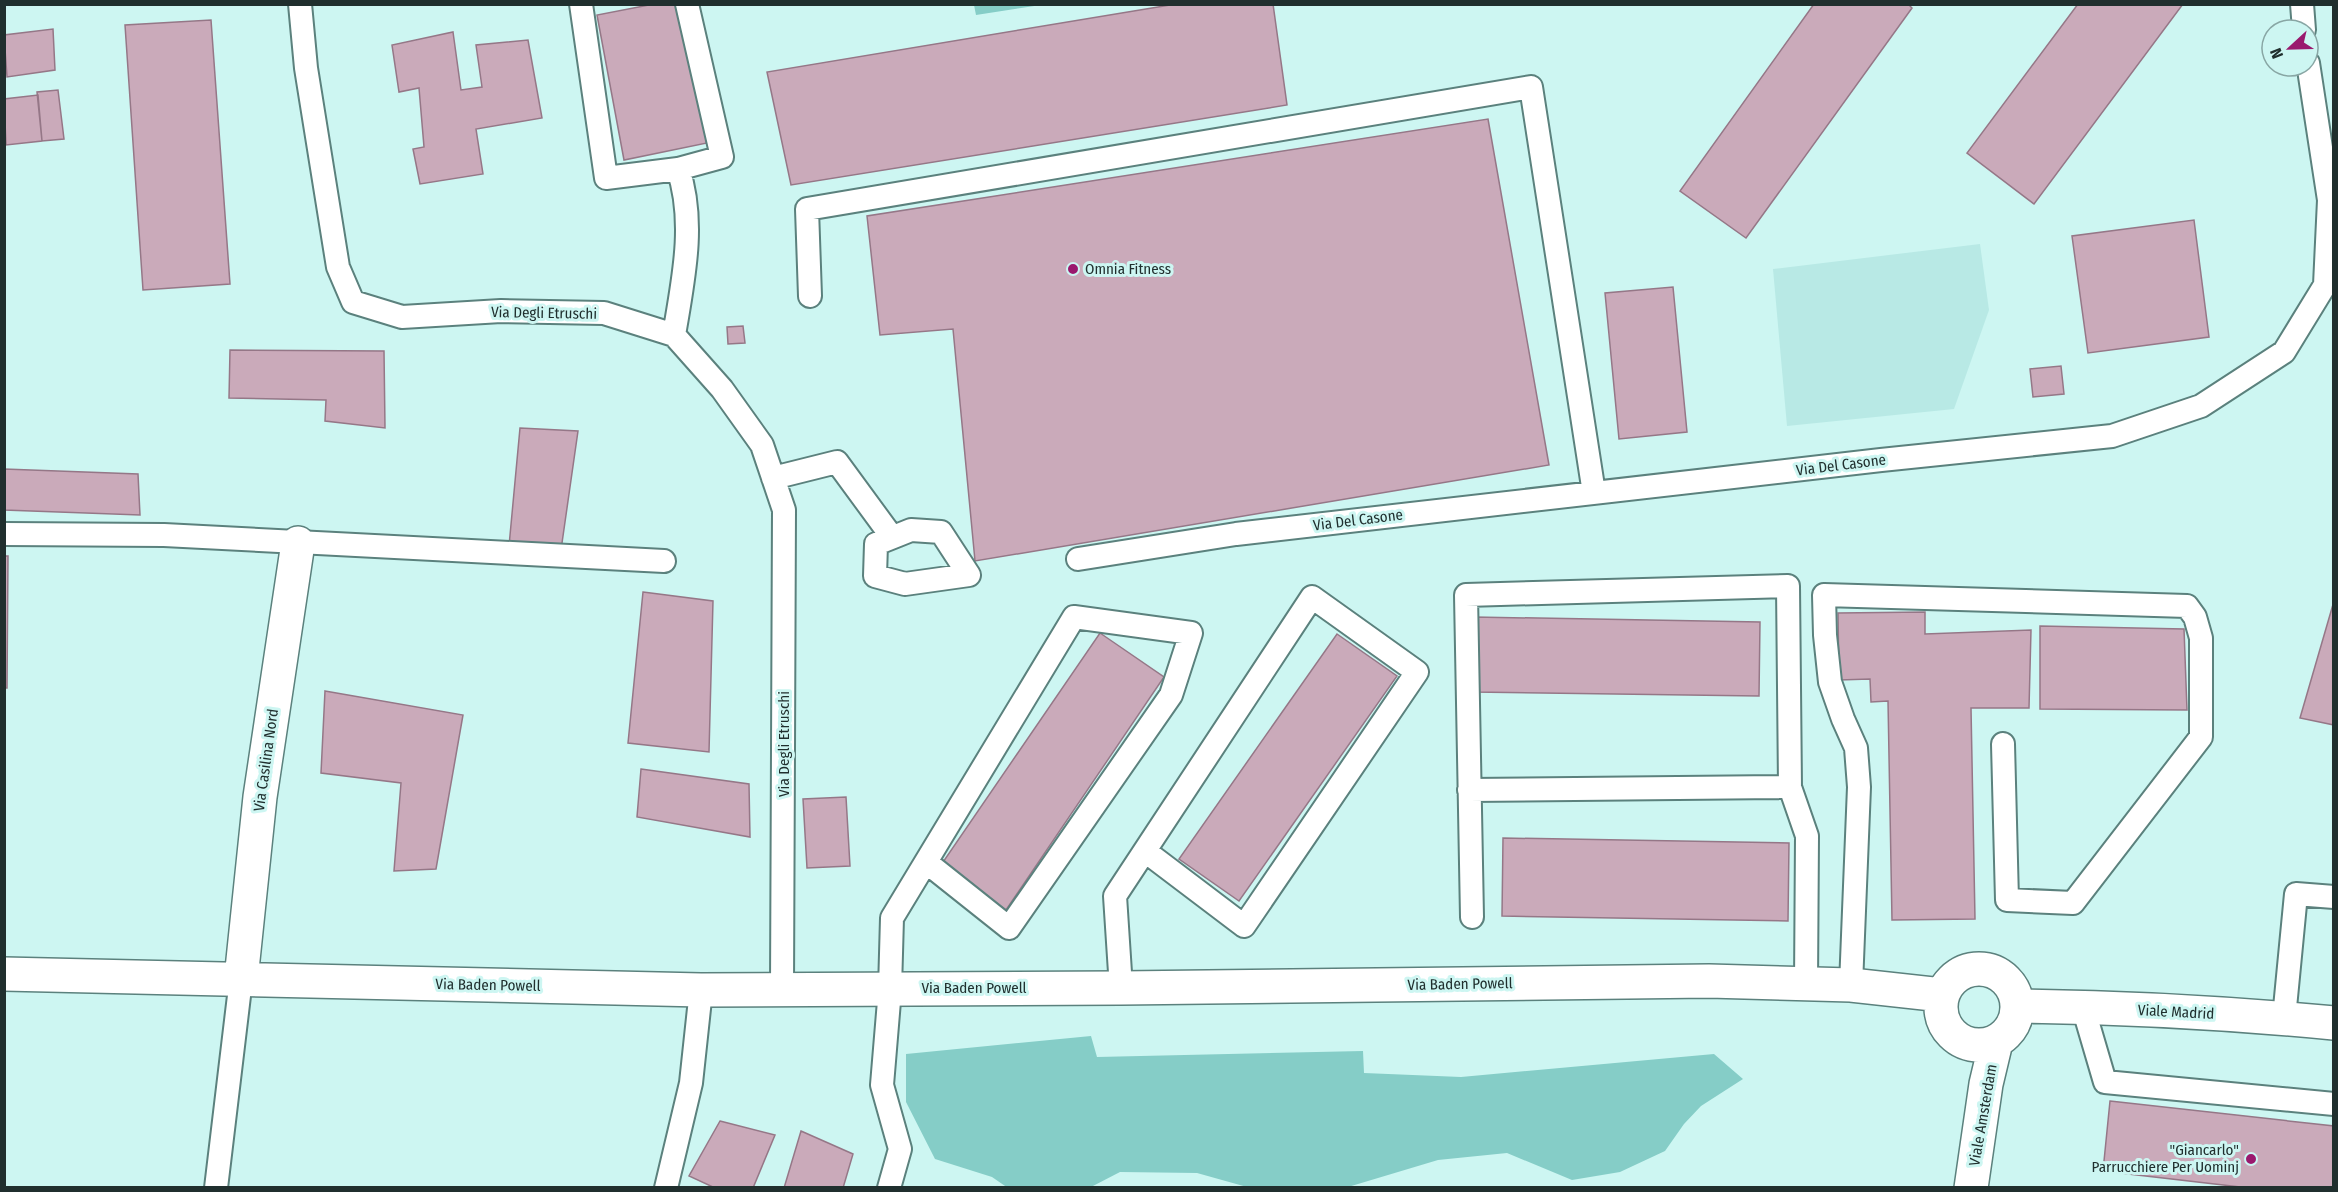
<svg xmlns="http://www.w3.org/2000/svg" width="2338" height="1192" viewBox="0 0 2338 1192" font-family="'Fira Sans Condensed',sans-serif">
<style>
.built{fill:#b8e9e5}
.green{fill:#85cdc7}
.building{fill:#caaaba;stroke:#957787;stroke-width:1.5}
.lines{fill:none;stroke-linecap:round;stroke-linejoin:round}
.service-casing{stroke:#5b817d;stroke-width:26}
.minor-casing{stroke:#5b817d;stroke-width:36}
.service{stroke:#fff;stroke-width:22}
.minor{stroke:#fff;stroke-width:33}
.poi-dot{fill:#9a196e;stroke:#cdf6f2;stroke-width:2}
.labels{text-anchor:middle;stroke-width:6;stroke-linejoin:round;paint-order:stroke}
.poi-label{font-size:15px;fill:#202f2e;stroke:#cdf6f2;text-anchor:start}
.street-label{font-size:15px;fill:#202f2e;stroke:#cdf6f2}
</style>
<rect width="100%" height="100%" fill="#cdf6f2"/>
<!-- built -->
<path class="built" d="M1980,244L1989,310L1954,409L1787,426L1773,269Z"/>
<!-- green -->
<path class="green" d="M974,5V4L1041,5L976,15Z
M1091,1036L1097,1057L1363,1051L1364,1073L1461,1077L1714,1054L1743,1079L1701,1106L1684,1124L1665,1151L1620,1172L1572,1180L1507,1153L1438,1160L1348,1187H1247L1197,1173L1120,1172L1091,1187L1008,1188L992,1177L935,1159L906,1102V1054Z"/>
<!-- building -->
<path class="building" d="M654,4H681L707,143L624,160L597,15Z
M1176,4H1273L1287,105L791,185L767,72Z
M1814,4H1908L1912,8L1746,238L1680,191Z
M2078,4H2183L2034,204L1967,153Z
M211,20L230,284L143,290L125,25Z
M53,29L55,70L7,77L4,35Z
M453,32L461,90L482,87L476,45L528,40L542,118L476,129L483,174L420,184L413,149L424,147L419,88L399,92L392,45Z
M58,90L64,139L42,141L37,92Z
M38,95L42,141L6,145L4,99Z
M1488,119L1549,465L975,561L953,329L880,335L867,216Z
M2194,220L2209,337L2088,353L2072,236Z
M1673,287L1687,432L1619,439L1605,293Z
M743,326L745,343L728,344L727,327Z
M230,350L384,351L385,428L325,421L326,400L229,398Z
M2061,366L2064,394L2033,397L2030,369Z
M520,428L578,431L561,550L509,546Z
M4,469L138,474L140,515L4,510Z
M4,556H8L7,688H4Z
M643,592L713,601L709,752L628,743Z
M2334,601V725L2300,718Z
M1925,612V634L2031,630L2029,708H1971L1975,919L1892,920L1888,701L1871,702L1870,679L1839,680L1838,613Z
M1474,617L1760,622L1759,696L1473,692Z
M2040,626L2184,629L2187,710L2040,709Z
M1100,633L1164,677L1006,910L941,865Z
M1337,634L1397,676L1239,901L1179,859Z
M325,691L463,715L436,869L394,871L401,783L321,773Z
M641,769L749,784L750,837L637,817Z
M846,797L850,866L807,868L803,799Z
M1503,838L1789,843L1788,921L1502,916Z
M2110,1101L2334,1126V1188H2249L2103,1171Z
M720,1121L775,1135L753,1188H715L689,1176Z
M801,1131L853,1154L843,1188H784Z"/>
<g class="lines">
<!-- service casing -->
<g class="service-casing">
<path id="service" d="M300,4L306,68L338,267L353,302L402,317L501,311L604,313L674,335L722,389L762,445L784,510L782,989
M581,4L606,178L678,169L722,157L687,4
M2302,4L2304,30
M810,296L807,209L1531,87L1594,493
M674,335C683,281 696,222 678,169
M773,478L837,462L892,537
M911,530L941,532L969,575L905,584L875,576L876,544Z
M4,534L164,535L664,561
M1078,559L1236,534L1881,460L2112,436L2201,406L2284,352L2325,285L2329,200L2308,63
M1469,790L1790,787
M1472,917L1466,595L1788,586L1790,787L1807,836L1806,984
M1851,985L1859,787L1856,748L1843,719L1830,682L1825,635L1824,595L2187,606L2195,617L2201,638V737L2073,903L2007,900L2003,744
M1121,988L1115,896L1312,597L1417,672L1244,926L1145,851
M2083,1007L2105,1082L2334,1104
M2284,1018L2296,894L2334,897
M216,1188L241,979
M666,1188L691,1083L701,990
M889,1188L900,1149L882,1085L890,989L892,918L1074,617L1191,633L1171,695L1009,928L926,862"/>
</g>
<!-- minor casing -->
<g class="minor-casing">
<path id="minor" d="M1941 1007a38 38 0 1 1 76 0a38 38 0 1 1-76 0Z
M4,974L701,990L1121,988L1709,981L1851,985L1942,995
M241,979L260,797L298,543
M2018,1006C2123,1007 2229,1013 2334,1023
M1971,1188L1986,1084L1996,1042"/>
</g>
<!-- service -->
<use href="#service" class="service"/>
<!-- minor -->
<use href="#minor" class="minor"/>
</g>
<!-- markers -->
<g class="poi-dot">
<circle cx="1073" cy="269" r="6"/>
<circle cx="2251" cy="1159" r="6"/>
</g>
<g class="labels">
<!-- poi labels -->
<g class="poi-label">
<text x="1085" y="274">Omnia Fitness</text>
<text x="2239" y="1155" text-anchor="end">"Giancarlo"<tspan x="2239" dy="17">Parrucchiere Per Uominj</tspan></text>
</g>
<!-- street labels -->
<g class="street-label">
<text transform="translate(544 313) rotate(1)" y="5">Via Degli Etruschi</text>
<text transform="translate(1841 465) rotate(-7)" y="5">Via Del Casone</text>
<text transform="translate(1358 520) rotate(-7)" y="5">Via Del Casone</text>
<text transform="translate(784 744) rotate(-90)" y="5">Via Degli Etruschi</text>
<text transform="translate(266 760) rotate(-82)" y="5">Via Casilina Nord</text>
<text transform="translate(1460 984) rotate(-1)" y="5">Via Baden Powell</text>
<text transform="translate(488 985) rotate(1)" y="5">Via Baden Powell</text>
<text x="974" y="993">Via Baden Powell</text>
<text transform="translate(2176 1012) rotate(3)" y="5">Viale Madrid</text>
<text transform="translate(1983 1115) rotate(-80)" y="5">Viale Amsterdam</text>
</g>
</g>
<!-- border -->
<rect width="2338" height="1192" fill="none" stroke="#202f2e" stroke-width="12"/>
<!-- north arrow -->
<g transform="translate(2290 48) rotate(248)"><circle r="28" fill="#cdf6f2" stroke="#88a6a4" stroke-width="1.5"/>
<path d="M0-4.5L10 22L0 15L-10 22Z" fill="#9a196e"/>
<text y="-9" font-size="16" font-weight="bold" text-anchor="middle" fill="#202f2e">N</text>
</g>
</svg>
